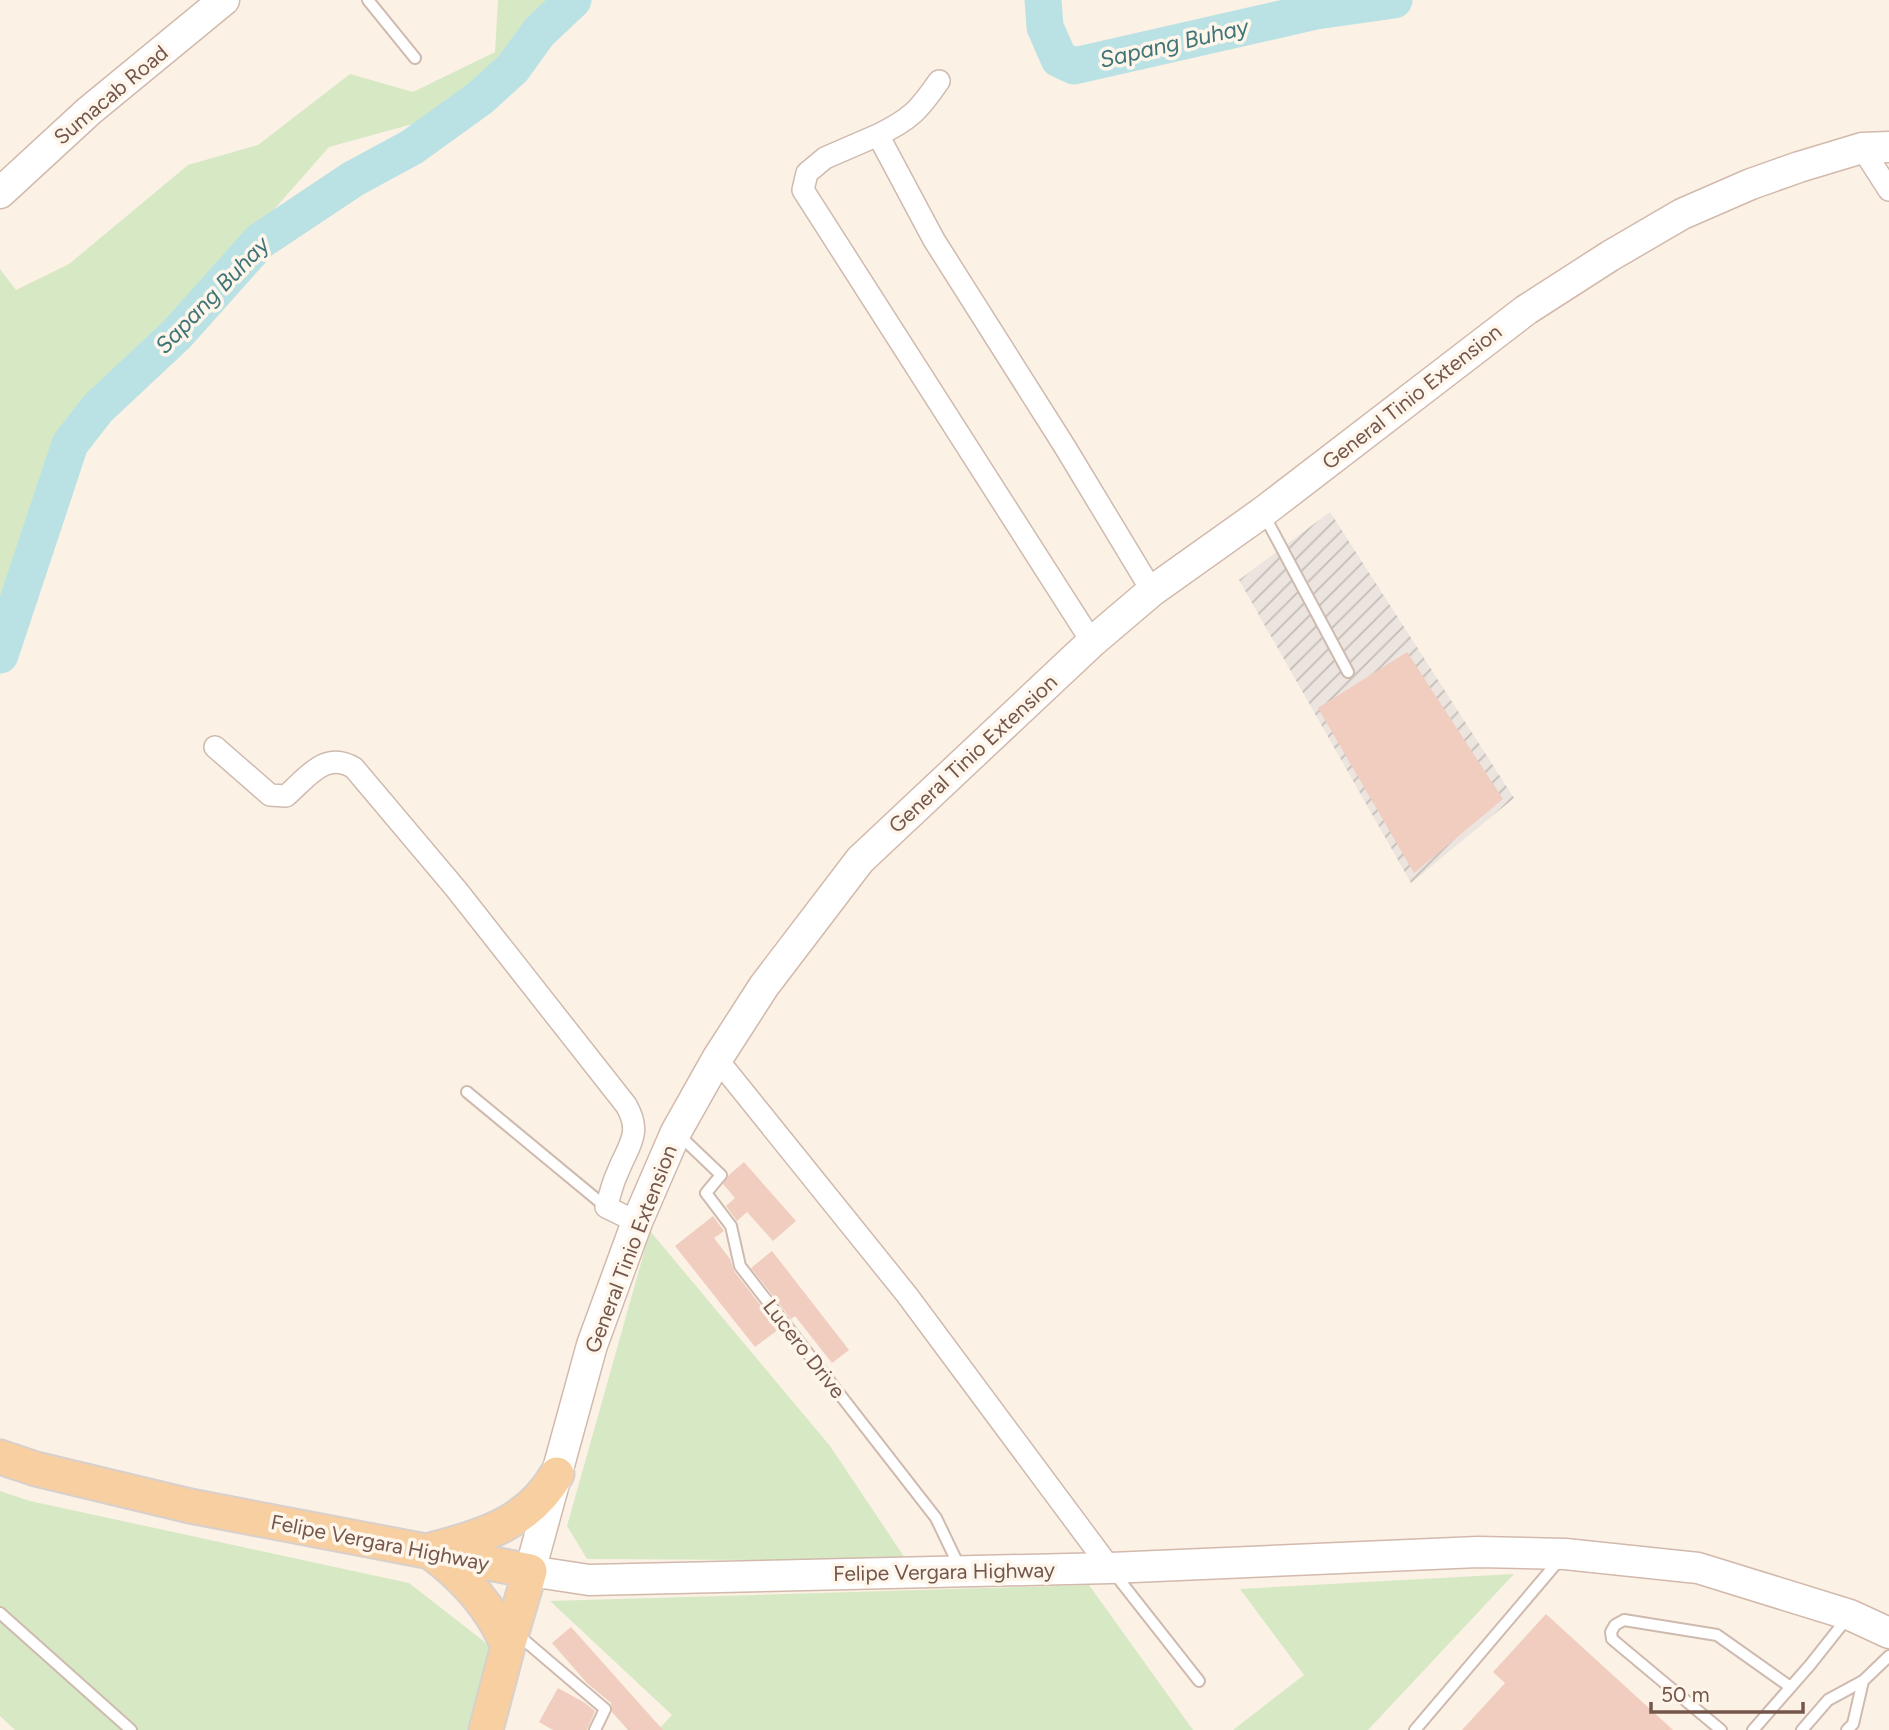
<svg xmlns="http://www.w3.org/2000/svg" width="1889" height="1730" viewBox="0 0 1889 1730" font-family="Figtree,sans-serif">
<style>
.industrial{fill:url(#industrial-furrows)}
.green{fill:#d6e9c4}
.lines{fill:none;stroke-linecap:round;stroke-linejoin:round}
.river{stroke:#bae2e5;stroke-width:37}
.building{fill:#f0cdbe}
.lane-casing{stroke:#cfbaaf;stroke-width:14}
.street-casing{stroke:#cfbaaf;stroke-width:24}
.secondary-casing{stroke:#d2b9ac;stroke-width:33}
.primary-casing{stroke:#d8d0cd;stroke-width:37}
.lane{stroke:#fff;stroke-width:10}
.street{stroke:#fff;stroke-width:21}
.secondary{stroke:#fff;stroke-width:30}
.primary{stroke:#f8cfa0;stroke-width:33}
.labels{text-anchor:middle;stroke-width:7;stroke-linejoin:round;paint-order:stroke}
.street-label{font-size:21px;fill:#74564b;stroke:#fef5eb}
.water-label{font-size:23px;font-style:italic;fill:#407578;stroke:#fef5eb}
</style>
<defs>
<pattern id="industrial-furrows" width="10" height="10" patternUnits="userSpaceOnUse" patternTransform="scale(1.75)"><rect width="10" height="10" fill="#ece4df"/><path d="M-1 1l2-2M0 10L10 0M9 11l2-2" fill="none" stroke="#c4bcb7"/></pattern>
</defs>
<rect width="100%" height="100%" fill="#fcf1e5"/>
<!-- industrial -->
<path class="industrial" d="M1330,512L1514,798L1411,883L1239,580Z"/>
<!-- green -->
<path class="green" d="M498,0H563L514,52L449,114L329,147L249,238L137,349L54,446L0,603V269L16,290L69,264L188,165L258,145L350,74L413,92L495,52Z
M650,1231L830,1446L907,1561L587,1559L567,1526Z
M0,1491L30,1501L409,1583L490,1646L469,1730H15L0,1716Z
M1514,1574L1368,1730H1233L1304,1675L1240,1589Z
M1089,1585L1193,1730H658L672,1715L550,1601Z"/>
<g class="lines">
<!-- river -->
<path class="river" d="M1043,0L1045,27L1059,59L1074,66L1316,11L1394,0
M0,655L70,444L98,408L177,334L260,241L353,179L412,147L480,98L513,68L539,32L573,0"/>
</g>
<!-- building -->
<path class="building" d="M1407,652L1503,799L1414,873L1318,708Z
M744,1162L796,1221L773,1241L747,1212L737,1221L726,1206L735,1198L723,1184L729,1175Z
M713,1216L724,1231L714,1238L730,1259L734,1271L779,1329L755,1347L675,1246Z
M772,1251L849,1350L832,1363L795,1316L791,1319L751,1268Z
M1546,1614L1673,1730H1462L1505,1683L1493,1672Z
M571,1627L663,1730H628L612,1712L611,1703L587,1683L552,1643Z
M558,1688L585,1703L595,1711L587,1730H553L539,1722Z"/>
<g class="lines">
<!-- lane casing -->
<g class="lane-casing">
<path id="lane" d="M368,0L415,58
M1264,515L1348,672
M467,1092L606,1207
M678,1134L721,1175L706,1193L731,1226L740,1266L936,1518L960,1568
M1114,1573L1199,1681
M0,1613L131,1730
M517,1634L605,1709L595,1730
M1415,1730L1561,1558
M1721,1730L1612,1639L1611,1632L1615,1625L1624,1620L1717,1635L1789,1686
M1753,1730L1810,1665L1848,1617
M1802,1730L1828,1700L1863,1681L1889,1656
M1847,1730L1853,1724L1863,1681"/>
</g>
<!-- street casing -->
<g class="street-casing">
<path id="street" d="M939,81C919,110 911,119 878,135L934,240L1065,447L1152,591
M878,135L825,158L807,173L803,190L1092,642
M1862,148L1889,190
M215,747L270,795L286,796C307,778 325,750 354,768L456,889L626,1105C643,1134 628,1145 617,1174C612,1184 610,1196 606,1207L637,1222
M717,1059L907,1295L1110,1568"/>
</g>
<!-- secondary casing -->
<g class="secondary-casing">
<path id="secondary" d="M1889,147L1862,148L1799,167L1751,184L1682,214L1610,256L1526,310L1263,512L1152,591L1092,642L860,860L764,986L717,1059L676,1132L637,1222L592,1345L530,1571L589,1580L1110,1568L1478,1552L1565,1554L1698,1568L1850,1615L1889,1633
M0,193L89,111L224,0"/>
</g>
<!-- primary casing -->
<g class="primary-casing">
<path id="primary" d="M0,1457L36,1469L190,1506L530,1571L508,1646L486,1730
M434,1549C485,1536 529,1522 557,1474
M433,1554C466,1579 491,1607 508,1646"/>
</g>
<!-- lane -->
<use href="#lane" class="lane"/>
<!-- street -->
<use href="#street" class="street"/>
<!-- secondary -->
<use href="#secondary" class="secondary"/>
<!-- primary -->
<use href="#primary" class="primary"/>
</g>
<g class="labels">
<!-- street labels -->
<g class="street-label">
<text transform="translate(111 95) rotate(-40)" y="7">Sumacab Road</text>
<text transform="translate(1412 397) rotate(-38)" y="7">General Tinio Extension</text>
<text transform="translate(973 754) rotate(-43)" y="7">General Tinio Extension</text>
<text transform="translate(631 1249) rotate(-69)" y="7">General Tinio Extension</text>
<text transform="translate(804 1349) rotate(52)" y="7">Lucero Drive</text>
<text transform="translate(380 1543) rotate(11)" y="7">Felipe Vergara Highway</text>
<text transform="translate(944 1572) rotate(-1)" y="7">Felipe Vergara Highway</text>
</g>
<!-- water labels -->
<g class="water-label">
<text transform="translate(1174 43) rotate(-13)" y="8">Sapang Buhay</text>
<text transform="translate(212 295) rotate(-46)" y="8">Sapang Buhay</text>
</g>
</g>
<!-- scale -->
<path d="M1651 1702v10h152v-10" fill="none" stroke="#74564b" stroke-width="3.5"/>
<text x="1661" y="1702" font-size="21" fill="#74564b" stroke="#fef5eb" stroke-width="5" paint-order="stroke">50 m</text>
</svg>
